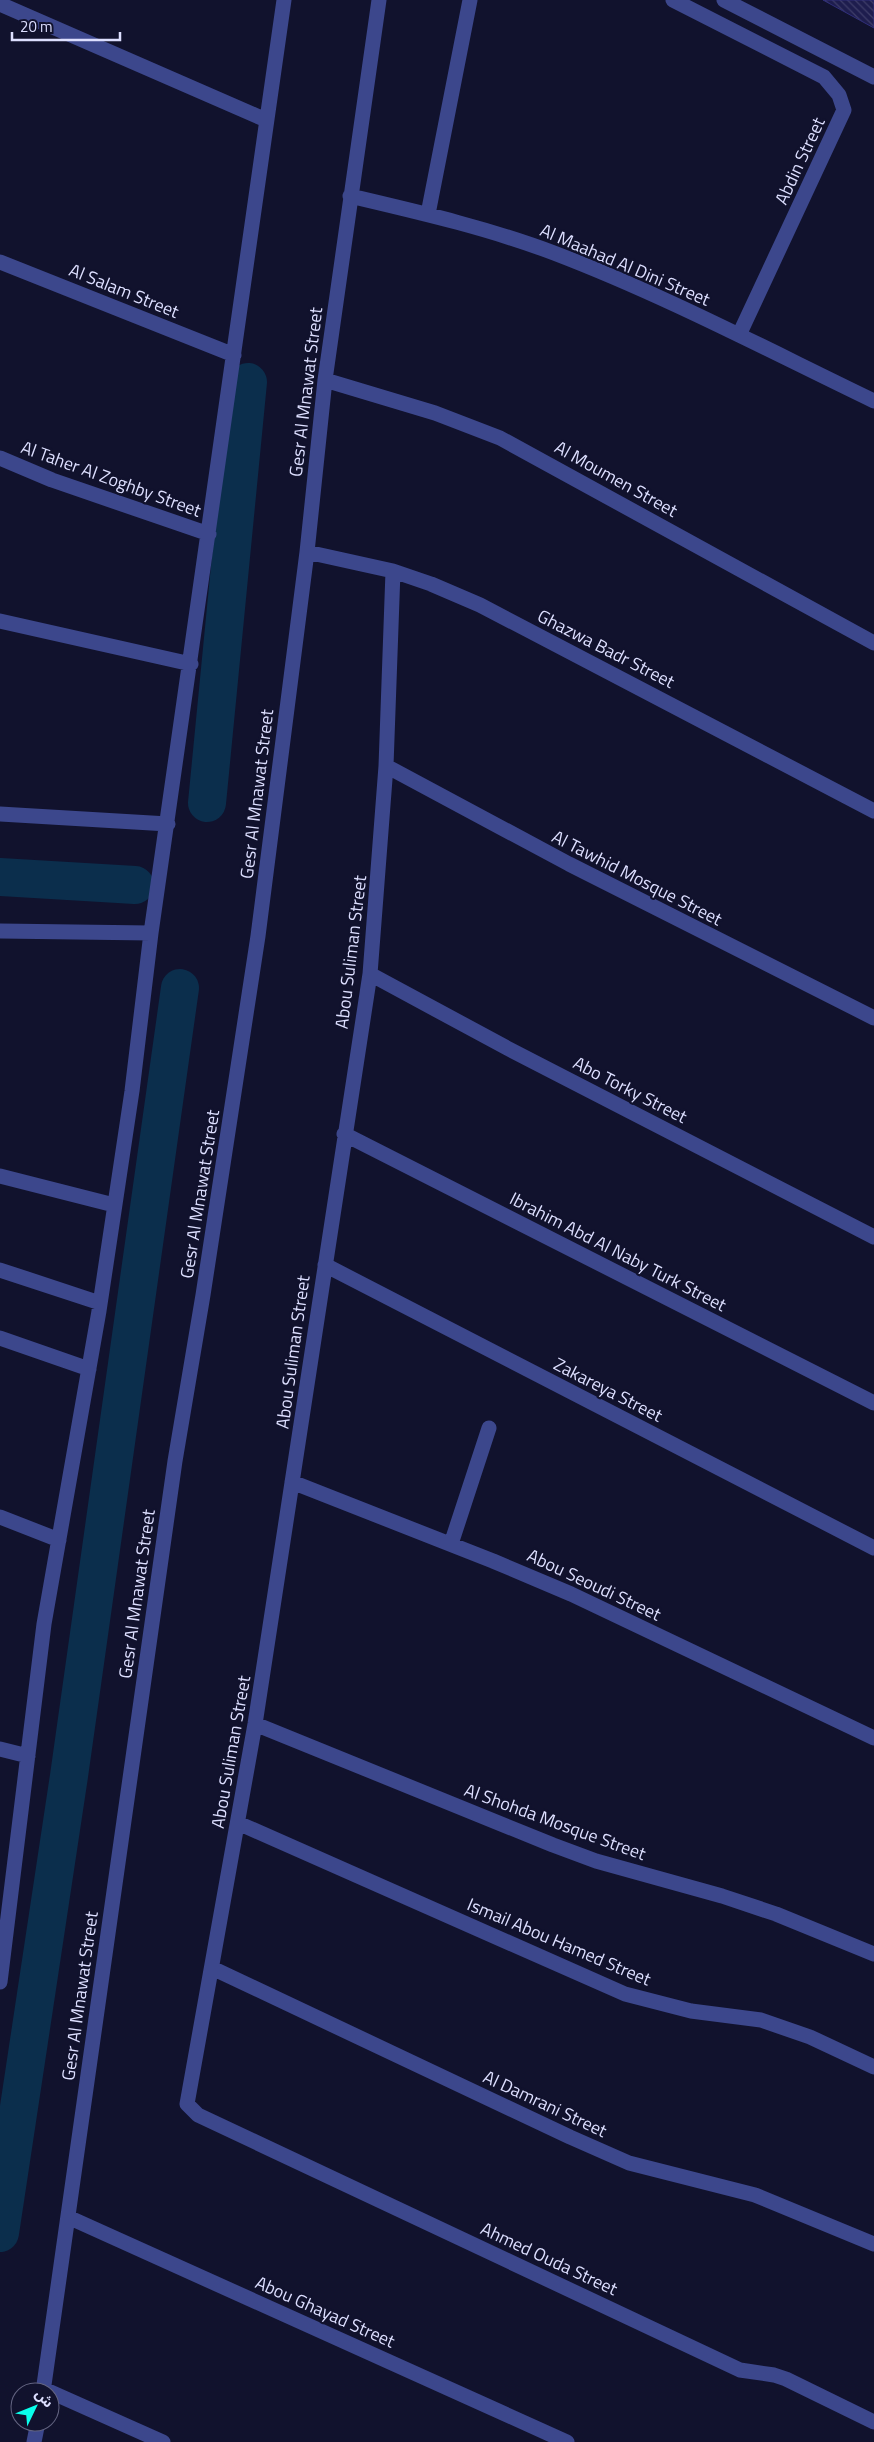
<svg xmlns="http://www.w3.org/2000/svg" width="874" height="2442" viewBox="0 0 874 2442" font-family="'Titillium Web','Noto Sans Arabic',sans-serif">
<style>
.lines{fill:none;stroke-linecap:round;stroke-linejoin:round}
.canal{stroke:#0b2e4c;stroke-width:38}
.building{fill:url(#building-back-hatch);stroke:#302f7a}
.minor{stroke:#3c478c;stroke-width:15}
.labels{text-anchor:middle;stroke-width:4.5;stroke-linejoin:round;paint-order:stroke}
.street-label{font-size:18px;fill:#dddfff;stroke:#11122d}
</style>
<defs>
<pattern id="building-back-hatch" width="6" height="6" patternUnits="userSpaceOnUse" patternTransform="scale(1.25)"><rect width="6" height="6" fill="#1e1d4e"/><path d="M-1 5l2 2M0 0l6 6M5-1l2 2" fill="none" stroke="#3e3d69"/></pattern>
</defs>
<rect width="100%" height="100%" fill="#11122d"/>
<g class="lines">
<!-- canal -->
<path class="canal" d="M207,803L248,382
M0,877L135,885
M0,2233L69,1776L180,988"/>
</g>
<!-- building -->
<path class="building" d="M823,0H874V28Z"/>
<g class="lines">
<!-- minor -->
<path class="minor" d="M673,0L824,77L839,95L844,110L739,335
M724,0L874,77
M0,4L266,120
M350,196C418,212 488,228 554,253C664,295 768,350 874,401
M428,214L470,0
M0,262L234,355
M325,380L435,413L500,438L874,643
M0,458L52,480L209,534
M307,552L393,571L431,584L480,605L874,811
M393,571L386,766L370,974L255,1724L187,2104L198,2115L740,2370L774,2375L786,2379L874,2422
M0,621L191,664
M386,766L569,864L874,1018
M0,814L168,824
M0,931L151,933
M370,974L507,1048L874,1237
M344,1134L874,1403
M0,1176L114,1205
M325,1265L874,1548
M0,1270L100,1303
M0,1338L89,1369
M292,1482L493,1561L571,1594L874,1738
M0,1517L59,1540
M451,1544L489,1428
M255,1724L553,1845L596,1861L722,1896L776,1914L874,1954
M0,1749L28,1756
M238,1823L625,1994L691,2011L761,2020L810,2037L874,2067
M212,1968L570,2137L629,2163L755,2195L874,2244
M0,1982L44,1624L99,1311L132,1091L151,933L284,0
M68,2217L567,2442
M44,2389L163,2442
M43,2392L175,1461L203,1295L258,936L307,552L325,380L379,0
M34,2442L38,2422"/>
</g>
<g class="labels">
<!-- street labels -->
<g class="street-label">
<text transform="translate(800 161) rotate(-65)" y="6">Abdin Street</text>
<text transform="translate(625 265) rotate(23)" y="6">Al Maahad Al Dini Street</text>
<text transform="translate(124 291) rotate(22)" y="6">Al Salam Street</text>
<text transform="translate(306 392) rotate(-83)" y="6">Gesr Al Mnawat Street</text>
<text transform="translate(111 479) rotate(20)" y="6">Al Taher Al Zoghby Street</text>
<text transform="translate(616 479) rotate(29)" y="6">Al Moumen Street</text>
<text transform="translate(606 649) rotate(27)" y="6">Ghazwa Badr Street</text>
<text transform="translate(257 794) rotate(-83)" y="6">Gesr Al Mnawat Street</text>
<text transform="translate(637 878) rotate(27)" y="6">Al Tawhid Mosque Street</text>
<text transform="translate(351 952) rotate(-83)" y="6">Abou Suliman Street</text>
<text transform="translate(630 1090) rotate(27)" y="6">Abo Torky Street</text>
<text transform="translate(200 1194) rotate(-81)" y="6">Gesr Al Mnawat Street</text>
<text transform="translate(618 1252) rotate(27)" y="6">Ibrahim Abd Al Naby Turk Street</text>
<text transform="translate(293 1352) rotate(-82)" y="6">Abou Suliman Street</text>
<text transform="translate(608 1390) rotate(27)" y="6">Zakareya Street</text>
<text transform="translate(594 1585) rotate(25)" y="6">Abou Seoudi Street</text>
<text transform="translate(137 1594) rotate(-82)" y="6">Gesr Al Mnawat Street</text>
<text transform="translate(231 1752) rotate(-80)" y="6">Abou Suliman Street</text>
<text transform="translate(555 1822) rotate(20)" y="6">Al Shohda Mosque Street</text>
<text transform="translate(559 1942) rotate(23)" y="6">Ismail Abou Hamed Street</text>
<text transform="translate(80 1996) rotate(-82)" y="6">Gesr Al Mnawat Street</text>
<text transform="translate(545 2104) rotate(25)" y="6">Al Damrani Street</text>
<text transform="translate(549 2259) rotate(25)" y="6">Ahmed Ouda Street</text>
<text transform="translate(325 2312) rotate(24)" y="6">Abou Ghayad Street</text>
</g>
</g>
<!-- north arrow -->
<g transform="translate(35 2407) rotate(47)"><circle r="24" fill="#11122d" stroke="#636481"/>
<path d="M0-4L9 19L0 12L-9 19Z" fill="#09ffeb"/>
<text y="-8" font-size="14" font-weight="bold" text-anchor="middle" fill="#dddfff">ش</text>
</g>
<!-- scale -->
<path d="M12 32v8h108v-8" fill="none" stroke="#dddfff" stroke-width="2.5"/>
<text x="20" y="32" font-size="15" fill="#dddfff" stroke="#11122d" stroke-width="4" paint-order="stroke">20 m</text>
</svg>
